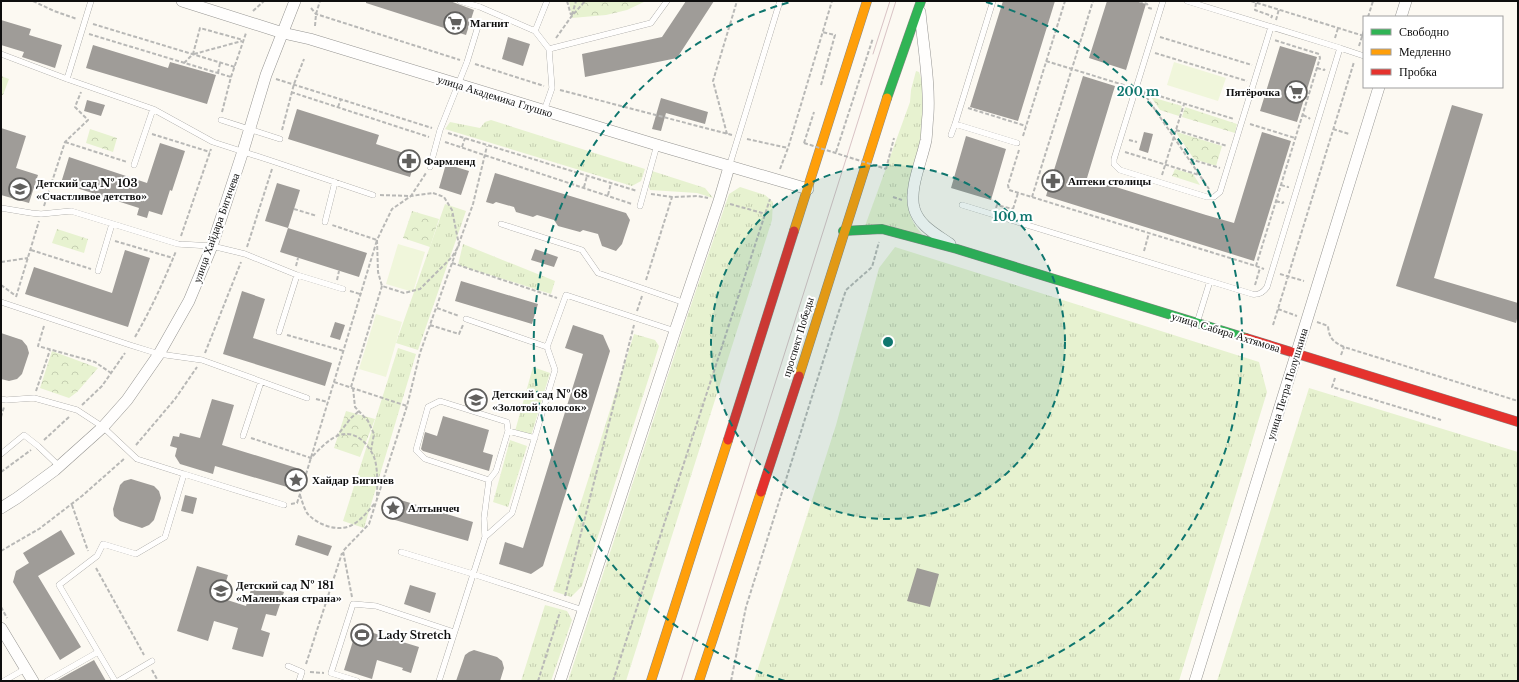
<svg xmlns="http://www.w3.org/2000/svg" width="1519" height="682" viewBox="0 0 1519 682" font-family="'Libre Baskerville',serif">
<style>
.grass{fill:url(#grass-tufts)}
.park{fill:url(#park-crowns)}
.pitch{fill:#f0f6db}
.building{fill:#9f9c98}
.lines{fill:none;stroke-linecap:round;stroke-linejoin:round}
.lane-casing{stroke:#959491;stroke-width:6}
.street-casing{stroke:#959491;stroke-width:12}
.fast-casing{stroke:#8c8a87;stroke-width:10}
.slow-casing{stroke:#8c8a87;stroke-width:10}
.jam-casing{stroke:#8c8a87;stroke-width:10}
.path{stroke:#b8b8b6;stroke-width:2;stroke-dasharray:4 2;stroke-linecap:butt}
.lane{stroke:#fffefd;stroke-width:5.5}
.street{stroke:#fffefd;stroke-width:11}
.fast{stroke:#30b455;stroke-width:9}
.slow{stroke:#ff9f0a;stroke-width:9}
.jam{stroke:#e5322d;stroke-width:9}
.tram{stroke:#d9c3c5;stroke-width:1}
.path-bridge{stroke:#b8b8b6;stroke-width:2;stroke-dasharray:4 2;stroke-linecap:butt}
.ring{fill:none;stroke:#0f766e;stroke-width:2;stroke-dasharray:7 5}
.labels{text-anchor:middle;stroke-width:4;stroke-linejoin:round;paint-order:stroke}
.poi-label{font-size:11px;font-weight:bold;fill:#0e0e0e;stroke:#fff;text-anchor:start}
.street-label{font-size:11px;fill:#0e0e0e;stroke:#fff}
.centre{fill:#0f766e;stroke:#fff;stroke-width:2}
.ring-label{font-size:12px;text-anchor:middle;font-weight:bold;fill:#0f766e;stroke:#fff;stroke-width:4;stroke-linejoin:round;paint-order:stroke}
</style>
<defs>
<pattern id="grass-tufts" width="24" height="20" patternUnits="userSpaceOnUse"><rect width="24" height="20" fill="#e7f2d0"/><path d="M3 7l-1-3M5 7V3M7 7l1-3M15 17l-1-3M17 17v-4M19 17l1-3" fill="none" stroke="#c5ceb1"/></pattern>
<pattern id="park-crowns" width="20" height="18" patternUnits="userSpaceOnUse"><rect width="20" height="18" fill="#e7f2d0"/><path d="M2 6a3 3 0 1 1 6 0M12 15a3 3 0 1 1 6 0" fill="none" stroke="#c5ceb1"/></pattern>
</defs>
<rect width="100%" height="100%" fill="#fcf9f2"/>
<!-- grass -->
<path class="grass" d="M916,71L919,72C925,87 927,119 923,136C914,171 893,202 922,234L865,226L910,102L911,90Z
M491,120L645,169L641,181L632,186L445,129L450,122L480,128L485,122Z
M652,171L705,188L713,198L697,193L650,190L648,185Z
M740,187L765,195L773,202L772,220L626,681H568L689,311L729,194Z
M445,204L466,211L418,350L396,343Z
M463,244L555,281L551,294L458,265Z
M895,247L1259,362L1267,392L1179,681H754L836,425L879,268Z
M634,334L655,340L659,346L582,586L571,597L553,591Z
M398,348L416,354L364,528L343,521Z
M533,367L550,373L531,436L515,431Z
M1309,388L1518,452V681H1217Z
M510,440L527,446L508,507L493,502Z
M545,605L567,611L572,620L551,681H521Z"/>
<!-- park -->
<path class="park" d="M569,1H646L627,10L606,15L572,18Z
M1,76L9,79L3,95H1Z
M1151,97L1182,106L1179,116L1160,110Z
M1185,107L1237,124L1235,133L1182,117Z
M90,129L117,138L113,152L86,143Z
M1177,132L1222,146L1216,166L1194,159L1177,134Z
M1175,169L1193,174L1200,185L1172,176Z
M412,211L439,219L430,247L403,238Z
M57,229L88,239L84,253L52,243Z
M52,351L98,368L77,392L69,398L40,388Z
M346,411L375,419L360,457L334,448Z"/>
<!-- pitch -->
<path class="pitch" d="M1174,62L1226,78L1218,101L1167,85Z
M398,244L425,252L413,292L386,284Z
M376,314L402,322L386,377L359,369Z"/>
<!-- building -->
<path class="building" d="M366,1H450L474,10L466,35L366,3Z
M686,1H714L677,58L585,77L582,54L662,37Z
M1003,1H1055L1018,121L970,107Z
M1107,1H1135L1146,4L1126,70L1089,58Z
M1,20L31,29L29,35L62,45L55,68L22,57L24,52L1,45Z
M508,37L530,44L523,66L502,59Z
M93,45L168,68L170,62L216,75L207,104L86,68Z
M1280,46L1317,57L1297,122L1260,111Z
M1083,76L1115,86L1087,178L1206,215L1234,223L1262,132L1291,141L1254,261L1046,196Z
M661,98L708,112L705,124L666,113L661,131L652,129Z
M87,100L105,105L101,116L84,111Z
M1452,105L1483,114L1434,278L1518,303V315L1516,323L1396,286Z
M297,109L379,135L376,144L416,157L410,177L288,139Z
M1,128L26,136L16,168L38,175L29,203L1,195Z
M1144,132L1153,134L1148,153L1139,150Z
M966,136L1006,149L991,200L951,188Z
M160,143L185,151L172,191L170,190L162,215L149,211L147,218L137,215L139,208L61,183L69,157L147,183Z
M446,164L469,171L461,195L439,188Z
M495,173L626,213L630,220L622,244L616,251L602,246L598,234L583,230L580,232L558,226L554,220L537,215L533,217L516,212L514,207L496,202L493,204L486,202Z
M277,183L300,190L288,228L265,221Z
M288,228L367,253L359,277L280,252Z
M535,249L558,257L554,267L531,260Z
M125,250L150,258L128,327L25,294L34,267L112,293Z
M461,281L538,304L532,324L455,301Z
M242,291L265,299L253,338L332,363L325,386L223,354Z
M335,322L345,325L340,340L330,337Z
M573,325L603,335L610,351L543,566L531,574L499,564L505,542L523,548L583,354L565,348Z
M1,333L22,340L27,346L29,353L22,374L17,379L9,381L1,379Z
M212,399L234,405L222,445L300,469L294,489L215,466L213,474L180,464L175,456L177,448L170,446L173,436L179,437L180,433L200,438Z
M443,416L489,430L483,452L493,455L489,471L423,451L421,449L425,432L437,436Z
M131,479L154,486L159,491L161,498L154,520L149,525L142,528L120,521L114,516L113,509L120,485L124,481Z
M185,495L197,498L193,514L181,511Z
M394,498L473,522L468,541L388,518Z
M61,530L75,554L38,576L81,647L60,660L13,582L16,571L29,563L23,553Z
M298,535L332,546L328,556L295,545Z
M197,566L228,575L221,598L246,606L253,583L284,592L276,616L266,614L261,630L270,633L263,657L232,649L238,628L214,621L208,641L177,631Z
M917,568L939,574L930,607L907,601Z
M410,585L436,593L430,613L404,604Z
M357,628L419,647L411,673L402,670L403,668L377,660L372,679L344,670Z
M474,650L497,657L502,661L504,668L500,681H456L465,655L469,652Z
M94,660L106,681H56L72,672Z"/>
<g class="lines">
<!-- lane casing -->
<g class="lane-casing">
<path id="lane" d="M460,1L480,7L535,31L549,49L552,88L544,111
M993,1L955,124L1017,143
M1163,1L1114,159V164L1120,170L1207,197H1214L1220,192L1271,27
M535,31L547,1
M1340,48L1364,56
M549,49L651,23L667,1
M1,54L67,79L153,109L213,142L272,161L373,195
M67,79L91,1
M221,120L280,139
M951,135L955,124
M134,165L153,109
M430,167L440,130L467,62L479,23
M729,167L780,1
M962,205L1252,294C1259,295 1263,293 1267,287L1340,48L1187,1
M640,206L657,145
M1,208L31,213L41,214L71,211L178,244L212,246L245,254L297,275L343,289
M325,222L335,182
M501,224L582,250L598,273L685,303
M98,271L112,224
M1,302L130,345L159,354L202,360L307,398
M466,319L547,347
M1197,323L1210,281
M279,332L297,275
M1,399L6,400L34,398L77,410L103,427L137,459L184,474L165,537L136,554L103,544L97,556L59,585L115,681
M508,431L496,471L489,480L425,459L416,450L428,407L440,401L507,422L508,431L535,438
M243,436L261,382
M1,454L24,435L38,446L59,466
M184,474L284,505
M485,537L484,518L489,480
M401,552L473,574L583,610
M288,666L302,672L299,681
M4,681L25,669
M47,681L98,652
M118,681L152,661
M357,681L331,673L353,604L376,606L454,632
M439,681L485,537L512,513L555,370L547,347L566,295L675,331"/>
</g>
<!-- street casing -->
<g class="street-casing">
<path id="street" d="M182,1L283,33L310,39L657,145L808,189
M920,12C923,45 930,82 928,115C927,123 927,132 926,140C922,160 909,188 914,208C919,226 936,234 950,244
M1401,17L1406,1
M1,508L17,498L55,470L103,427L127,400L159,354L189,301L212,246L243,151L266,75L295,1
M1,628L33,681
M560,681L675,331L719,201L729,167
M1195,681L1379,87"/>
</g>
<!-- fast casing -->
<g class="fast-casing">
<path id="fast" d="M887,98L921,1
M843,231L882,229L957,249L1246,338"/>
</g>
<!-- slow casing -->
<g class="slow-casing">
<path id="slow" d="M794,231L867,1
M799,376L887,98
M651,681L728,440
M699,681L761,492"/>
</g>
<!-- jam casing -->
<g class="jam-casing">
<path id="jam" d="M1246,338L1518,422
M728,440L794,231
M761,492L799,376"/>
</g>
<!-- path -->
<path class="path" d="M33,1L54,11L77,19
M567,1L571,15
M1139,1L1147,4L1149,8L1153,9
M1251,1L1364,36
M1256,3L1255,10L1272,16L1271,18
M311,8L316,14L460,60
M253,11L264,1
M572,15L576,1
M1368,17L1373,1
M1276,20L1279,9
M93,24L235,67
M315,26L316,14L320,1
M89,34L231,77
M1160,37L1252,65
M556,38L571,17L585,1
M1335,38L1338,28
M1359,46L1364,30
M1155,53L1247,81
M194,54L242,41
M1046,61L1127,86
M184,63L193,54L200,28L243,40
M475,64L544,86
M1317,68L1324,70L1325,69
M218,73L220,63
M276,79L432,128
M821,85L835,35L822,32
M560,90L732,135
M1143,91L1234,119
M291,92L429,137
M1143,92L1209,189
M338,107L341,99
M968,108L1026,126
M222,112L231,77L246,33
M1303,115L1309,118L1310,119
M1250,124L1295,138
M1333,129L1349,134
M282,130L294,84L304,59
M1176,130L1227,146
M448,133L637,191
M152,134L210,152
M727,134L713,81L737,1
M1023,136L1065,1
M747,139L788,148
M1129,140L1137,142
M65,142L127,162
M445,142L632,204
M804,143L814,112
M462,147L465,138
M1019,150L1008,185L1009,190L1256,266L1320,58L1319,54L1274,40
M836,152L873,38
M1125,152L1199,175
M1190,159L1220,168
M780,169L788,148L832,1
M886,169L894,138
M1162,175L1184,104
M1281,185L1288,187V188
M584,187L587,176
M433,193L444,197L452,210L459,245L452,257L420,289L404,293L382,286L378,272L377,240L392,209L411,196Z
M651,194L672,197L698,196L708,198
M380,195L411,196L426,173
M608,195L611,183
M893,197L902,200
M1032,197L1093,1
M1276,201L1282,203L1284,202
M730,204L766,214
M44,206L65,142L88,120L75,107L81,92
M996,208L997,205L1013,209
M294,209L317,216
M1013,209L1018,193
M181,236L211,149
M115,241L173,258
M247,247L272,169
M31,250L91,269
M1144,251L1149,233
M1,262L28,258
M452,263L557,298
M296,266L298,258
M1256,266L1264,269
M1280,274L1304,281
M337,280L339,271
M646,280L672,197
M1,285L16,296
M1255,285L1260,268
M350,291L360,294
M16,297L39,221
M437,308L459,316
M1278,309L1297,316
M637,311L642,296
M1317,322L1328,326C1329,338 1333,342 1344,347L1518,401
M430,325L459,334L463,325
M1273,325L1354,62
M44,326L38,346L95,362L111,373
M287,335L344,351
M135,337C151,309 164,281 176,251
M205,353L241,262
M1341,355L1344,347
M1335,378L1332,387L1441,420
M334,382L407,406
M351,387L382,286
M353,388L355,407L368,421L374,434L371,450
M36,391L50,350
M316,399L328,402
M82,405L102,386L125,353
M1,417L4,407
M336,437L351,418L359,411
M251,438L311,458C326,442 344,422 365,443C370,449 375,456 376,465C378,476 377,488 377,499
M44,440L70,416
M136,445L175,399L197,367
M1,472L31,450
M300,495C302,501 304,508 307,513C316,524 336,532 350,526C361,521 368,511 375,503
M291,504L297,503L300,494L377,240L332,225
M72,505L88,551
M1,551L39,529L82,496L125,458
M96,568L144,655
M565,596L634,325
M352,597L343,551L369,524L407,406L420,353L473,204L487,146
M1,607L7,618
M306,664L342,553
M152,670L158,681
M310,672L324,673
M538,681L560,612
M613,681L770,199
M731,681L746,607L836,320L846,290L872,267L879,242"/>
<!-- lane -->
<use href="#lane" class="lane"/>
<!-- street -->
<use href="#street" class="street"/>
<!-- fast -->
<use href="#fast" class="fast"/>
<!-- slow -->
<use href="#slow" class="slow"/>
<!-- jam -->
<use href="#jam" class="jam"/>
<!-- tram -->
<path class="tram" d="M873,54L890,1
M681,681L896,1"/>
<!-- path-bridge -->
<path class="path-bridge" d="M804,143L886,169"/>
</g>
<!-- distance rings -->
<circle cx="888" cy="342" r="177" fill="#0f766e" fill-opacity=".12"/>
<g class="ring">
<circle cx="888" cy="342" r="177"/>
<path d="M785 681A354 354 0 0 1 790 2M986 2A354 354 0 0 1 991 681"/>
</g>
<!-- icons -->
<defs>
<g id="supermarket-ring" transform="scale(1.15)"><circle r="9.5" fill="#fff" stroke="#61605e" stroke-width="1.5"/><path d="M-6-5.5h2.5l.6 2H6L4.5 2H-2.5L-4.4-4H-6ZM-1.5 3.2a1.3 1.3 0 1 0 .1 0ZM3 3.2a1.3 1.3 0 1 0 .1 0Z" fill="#61605e"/></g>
<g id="pharmacy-ring" transform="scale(1.15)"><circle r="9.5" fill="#fff" stroke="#61605e" stroke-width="1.5"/><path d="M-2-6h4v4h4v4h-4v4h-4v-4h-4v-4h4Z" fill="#61605e"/></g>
<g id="school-ring" transform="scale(1.15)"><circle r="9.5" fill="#fff" stroke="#61605e" stroke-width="1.5"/><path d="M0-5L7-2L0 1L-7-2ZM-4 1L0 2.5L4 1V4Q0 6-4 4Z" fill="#61605e"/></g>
<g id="sight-ring" transform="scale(1.15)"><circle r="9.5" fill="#fff" stroke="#61605e" stroke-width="1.5"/><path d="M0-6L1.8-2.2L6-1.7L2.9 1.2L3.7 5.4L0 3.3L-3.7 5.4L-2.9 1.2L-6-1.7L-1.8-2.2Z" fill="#61605e"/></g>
<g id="stadium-ring" transform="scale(1.15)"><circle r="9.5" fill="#fff" stroke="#61605e" stroke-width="1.5"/><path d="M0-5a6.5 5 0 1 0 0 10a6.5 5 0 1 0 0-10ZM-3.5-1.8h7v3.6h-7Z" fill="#61605e"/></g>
</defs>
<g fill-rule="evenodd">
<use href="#supermarket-ring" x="455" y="23"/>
<use href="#supermarket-ring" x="1296" y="92"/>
<use href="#pharmacy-ring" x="409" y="161"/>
<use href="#pharmacy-ring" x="1053" y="181"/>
<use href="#school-ring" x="20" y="189"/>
<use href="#school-ring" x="476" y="400"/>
<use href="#sight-ring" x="296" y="480"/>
<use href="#sight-ring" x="393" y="508"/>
<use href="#school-ring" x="221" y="591"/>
<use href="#stadium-ring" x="362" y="635"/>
</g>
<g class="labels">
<!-- poi labels -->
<g class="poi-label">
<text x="470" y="27">Магнит</text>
<text x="1280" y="96" text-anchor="end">Пятёрочка</text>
<text x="424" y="165">Фармленд</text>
<text x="1068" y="185">Аптеки столицы</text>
<text x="36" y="187">Детский сад № 103<tspan x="36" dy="13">«Счастливое детство»</tspan></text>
<text x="492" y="398">Детский сад № 68<tspan x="492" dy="13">«Золотой колосок»</tspan></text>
<text x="312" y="484">Хайдар Бигичев</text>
<text x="408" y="512">Алтынчеч</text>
<text x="236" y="589">Детский сад № 181<tspan x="236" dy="13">«Маленькая страна»</tspan></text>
<text x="378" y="639">Lady Stretch</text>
</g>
<!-- street labels -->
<g class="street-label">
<text transform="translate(495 96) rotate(17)" y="4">улица Академика Глушко</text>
<text transform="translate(216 228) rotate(-70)" y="4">улица Хайдара Бигичева</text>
<text transform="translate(1226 332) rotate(17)" y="4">улица Сабира Ахтямова</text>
<text transform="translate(798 337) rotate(-73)" y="4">проспект Победы</text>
<text transform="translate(1287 384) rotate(-73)" y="4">улица Петра Полушкина</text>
</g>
</g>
<circle cx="888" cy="342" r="6" class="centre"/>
<g class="ring-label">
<text x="1138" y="96">200 m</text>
<text x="1013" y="221">100 m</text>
</g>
<!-- border -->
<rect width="1519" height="682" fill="none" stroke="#0e0e0e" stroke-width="4"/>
<!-- legend -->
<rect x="1363" y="16" width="140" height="72" fill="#ffffff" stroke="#9f9f9f"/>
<rect x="1371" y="29" width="20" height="6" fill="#30b455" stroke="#9f9f9f"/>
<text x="1399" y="36" font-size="12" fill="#0e0e0e">Свободно</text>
<rect x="1371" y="49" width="20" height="6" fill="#ff9f0a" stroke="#9f9f9f"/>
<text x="1399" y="56" font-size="12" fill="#0e0e0e">Медленно</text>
<rect x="1371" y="69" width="20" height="6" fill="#e5322d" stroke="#9f9f9f"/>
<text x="1399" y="76" font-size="12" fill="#0e0e0e">Пробка</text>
</svg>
